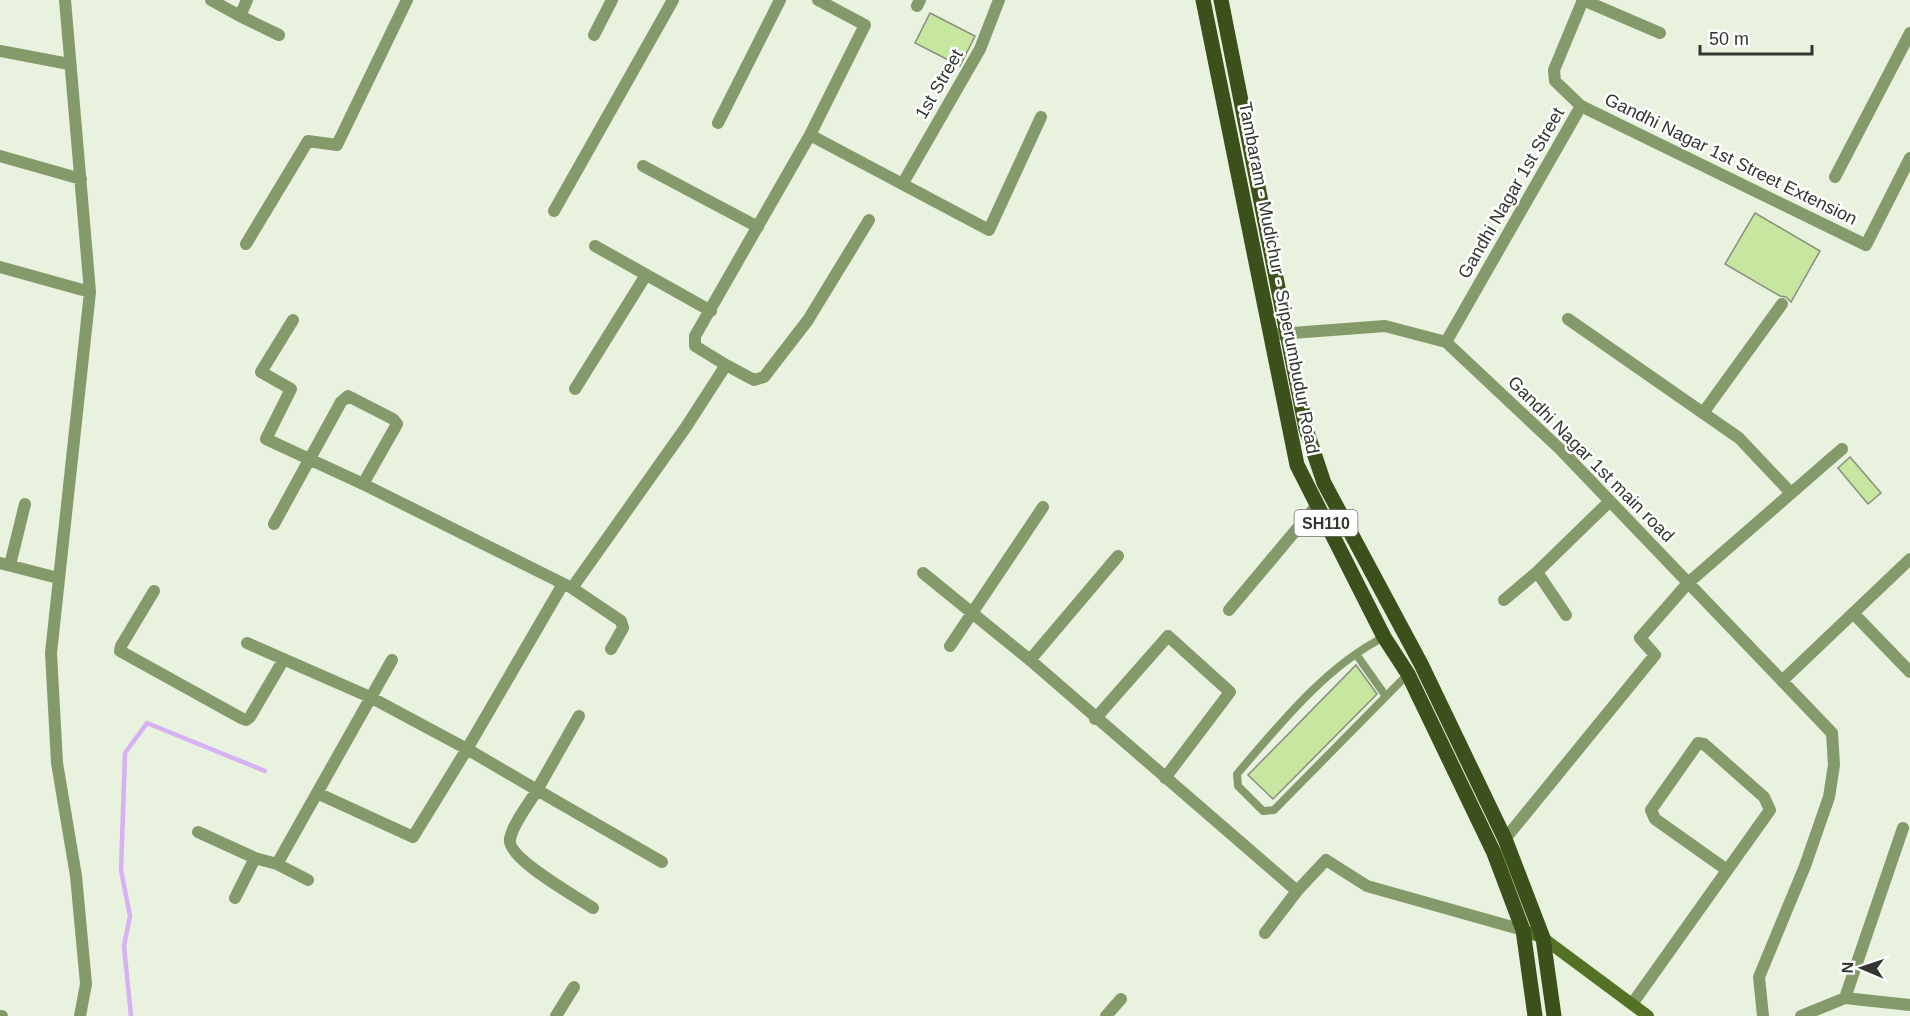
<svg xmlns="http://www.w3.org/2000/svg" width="1910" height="1016" viewBox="0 0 1910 1016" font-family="Arial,sans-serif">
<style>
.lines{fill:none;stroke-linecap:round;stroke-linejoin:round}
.stream{stroke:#d6b2f4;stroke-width:4.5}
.building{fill:#c7e69f;stroke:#888f7f;stroke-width:1.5}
.lane{stroke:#859a6a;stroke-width:8}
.street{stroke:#859a6a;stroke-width:12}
.secondary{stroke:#557125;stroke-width:12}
.primary{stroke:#3c501b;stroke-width:15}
.labels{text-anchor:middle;stroke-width:5;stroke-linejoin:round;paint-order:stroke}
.shield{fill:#fff;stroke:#70736e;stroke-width:1.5}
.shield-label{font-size:16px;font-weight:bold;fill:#333730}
.street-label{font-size:18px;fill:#333730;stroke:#fff}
</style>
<rect width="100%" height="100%" fill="#e9f1df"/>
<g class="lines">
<!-- stream -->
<path class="stream" d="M131,1016L124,946L130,916L121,870L125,753L147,723L265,771"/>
</g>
<!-- building -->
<path class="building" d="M930,13L975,36L960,66L915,43Z
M1755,213L1820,251L1791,302L1786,297L1780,296L1725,264Z
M1850,457L1881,493L1868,504L1838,468Z
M1356,665L1377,694L1273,799L1248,775Z"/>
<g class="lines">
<!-- lane -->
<path class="lane" d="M1384,637C1325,667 1280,724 1237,774L1238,786L1263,811L1274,810L1408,674
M1356,654L1385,695"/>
<!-- street -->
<path class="street" d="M211,0L240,16L247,0
M1583,0L1554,70L1555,81L1581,106L1866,245L1910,158
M1583,0L1660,33
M917,6L920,0
M240,16L279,35
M594,35L612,0
M0,51L69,64
M718,123L780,0
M810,135L989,230L1041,117
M0,156L81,179
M643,166L758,227
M1835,177L1910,33
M903,183L980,49L999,0
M554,211L673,0
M246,244L308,141L337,145L407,0
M595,246L711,311
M0,267L90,292L65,0
M1568,319L1739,438L1791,493
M293,320L261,372L291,389L266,439L363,484
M1279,334L1385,326L1446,342L1561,450L1832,733L1834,765L1829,797L1805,866L1759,977L1763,1016
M1446,342L1581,106
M726,365L754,380L764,377L808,320L869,220
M575,389L646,275
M1703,413L1782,304
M274,524L341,402L348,396L393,419L397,424L363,484L572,588L621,621L623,628L611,649
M0,563L58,578
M10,565L25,504
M923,573L1030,660L1297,891
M572,588L686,427L726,365L695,346V336L810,135L865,25L818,0
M154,591L121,646L120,651L241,718L246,720L250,717L284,659
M1504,600L1537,572
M1229,610L1317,505
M1853,613L1910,672
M1566,615L1537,572L1610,501
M247,643L370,697L467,749L563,584
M950,646L1043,507
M1030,660L1118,556
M1782,681L1910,559
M1095,719L1168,636L1230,692L1165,778
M317,793L392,660
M198,832L255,858L277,864L317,793L413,837L467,749L537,790L579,716
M1505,839L1655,655L1640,638L1688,583L1842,449
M277,864L308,880
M235,898L255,858
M593,908C577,897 506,858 510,839C513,823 529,804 537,790L662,862
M1265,933L1297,891L1326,860L1367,886L1523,930
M1845,998L1910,1005
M1632,1004L1770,810L1764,797L1704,744L1698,743L1651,810L1655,819L1727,870
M0,1016H2
M80,1016L86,984L76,876L57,763L51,653L90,292
M556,1016L574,987
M1106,1016L1121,999
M1801,1016L1845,998L1903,828"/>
<!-- secondary -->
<path class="secondary" d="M1523,930L1543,938L1648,1016"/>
<!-- primary -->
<path class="primary" d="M1203,0L1297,465L1384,637L1408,674L1494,853L1523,930L1535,1016
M1221,0L1306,429L1324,483L1421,664L1505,839L1543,938L1554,1016"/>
</g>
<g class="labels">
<!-- shield labels -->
<rect class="shield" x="1294.5" y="510" width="63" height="26" rx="4.5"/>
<g class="shield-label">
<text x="1326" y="529">SH110</text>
</g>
<!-- street labels -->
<g class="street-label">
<text transform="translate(939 84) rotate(-60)" y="6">1st Street</text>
<text transform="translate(1731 159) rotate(26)" y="6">Gandhi Nagar 1st Street Extension</text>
<text transform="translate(1511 193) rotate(-60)" y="6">Gandhi Nagar 1st Street</text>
<text transform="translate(1279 278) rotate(79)" y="6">Tambaram - Mudichur - Sriperumbudur Road</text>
<text transform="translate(1591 459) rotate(45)" y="6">Gandhi Nagar 1st main road</text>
</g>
</g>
<!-- north arrow -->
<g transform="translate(1862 968) rotate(272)" stroke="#ffffff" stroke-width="4.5" paint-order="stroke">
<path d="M0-4.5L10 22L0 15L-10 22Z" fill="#333730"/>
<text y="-9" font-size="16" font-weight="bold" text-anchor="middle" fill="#333730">N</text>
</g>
<!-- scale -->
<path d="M1700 45v9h112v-9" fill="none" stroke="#333730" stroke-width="3"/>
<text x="1709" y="45" font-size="18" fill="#333730" stroke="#ffffff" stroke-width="4.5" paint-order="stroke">50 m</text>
</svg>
